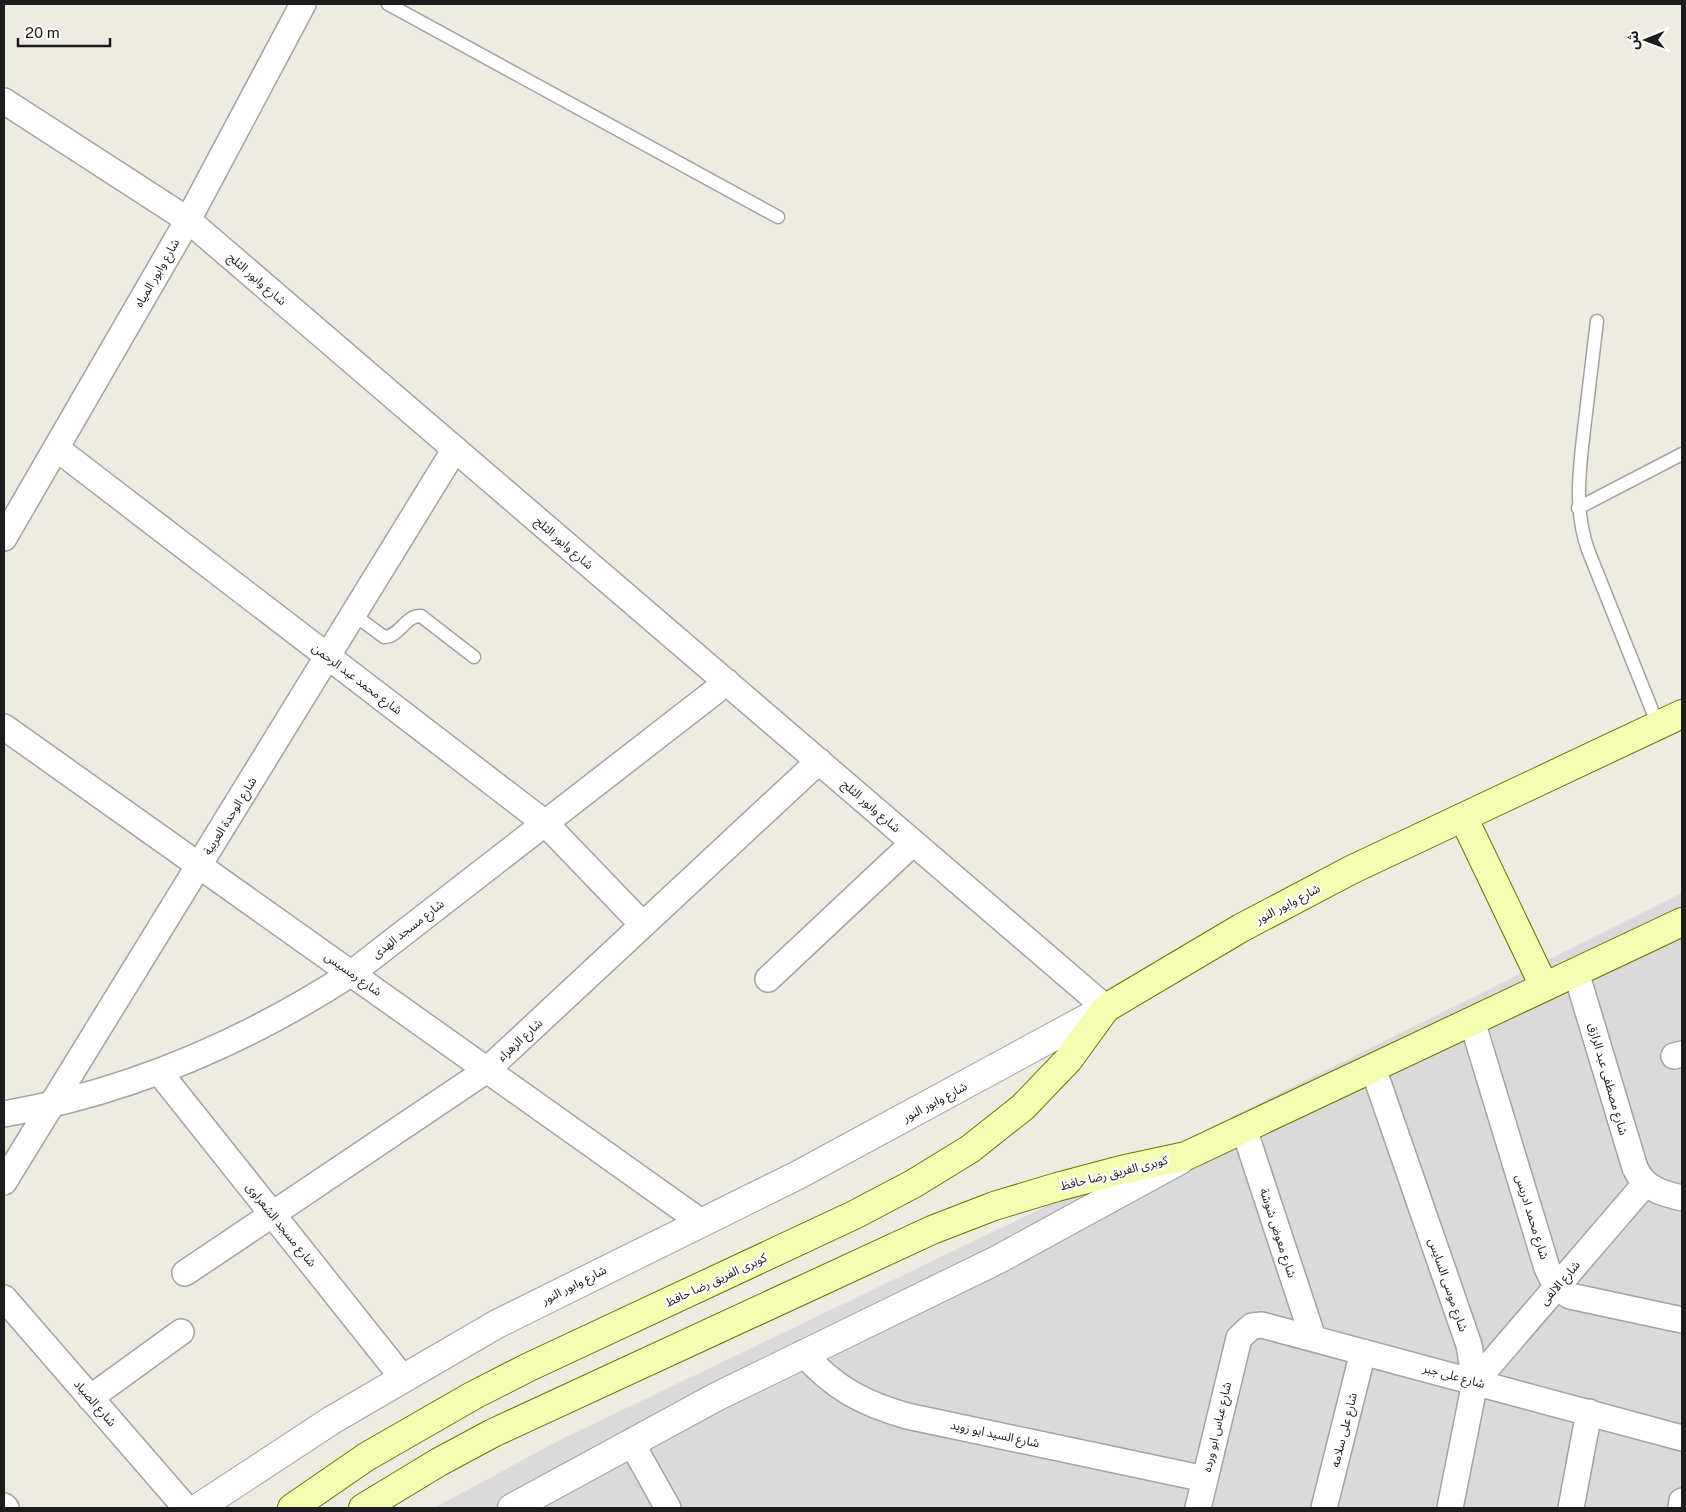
<svg xmlns="http://www.w3.org/2000/svg" width="1686" height="1512" viewBox="0 0 1686 1512" font-family="'Public Sans','Noto Sans Arabic',sans-serif">
<style>
.residential{fill:#dbd9d9}
.lines{fill:none;stroke-linecap:round;stroke-linejoin:round}
.service-casing{stroke:#a3a3a3;stroke-width:15}
.minor-casing{stroke:#a3a3a3;stroke-width:28}
.tertiary-casing{stroke:#a3a3a3;stroke-width:30}
.secondary-casing{stroke:#657700;stroke-width:30}
.service{stroke:#fff;stroke-width:12}
.minor{stroke:#fff;stroke-width:25}
.tertiary{stroke:#fff;stroke-width:28}
.secondary{stroke:#f5fcb2;stroke-width:28}
.labels{text-anchor:middle;stroke-width:4.5;stroke-linejoin:round;paint-order:stroke}
.street-label{font-size:12px;fill:#1c1c1c;stroke:#fff}
</style>
<rect width="100%" height="100%" fill="#eeebe1"/>
<!-- residential -->
<path class="residential" d="M1682,893V1508H434L556,1442L1238,1114Z"/>
<g class="lines">
<!-- service casing -->
<g class="service-casing">
<path id="service" d="M388,4L778,217
M1597,321C1593,354 1589,388 1585,421C1580,466 1573,507 1588,550L1658,725
M1578,508L1682,454
M353,614L384,637C400,637 405,615 421,616L474,657"/>
</g>
<!-- minor casing -->
<g class="minor-casing">
<path id="minor" d="M4,101L188,220L1106,1008
M56,448L545,823L643,925
M4,538L188,220L303,4
M4,727L701,1222
M1576,972L1635,1168C1645,1189 1661,1193 1682,1198
M768,979L913,843
M1472,1021L1547,1268L1556,1287L1570,1296L1682,1320
M1674,1056L1682,1054
M1373,1068L1469,1345L1475,1382L1450,1508
M160,1073L402,1377
M4,1114C130,1092 244,1043 352,973L727,682
M1244,1129L1313,1338
M4,1182L455,449
M185,1273L487,1070L819,761
M4,1298L186,1508
M803,1353C834,1388 862,1403 907,1416L1205,1479
M1475,1382L1645,1184
M90,1398L181,1332
M631,1442L668,1508
M4,1506L6,1508
M1198,1508L1239,1338L1252,1326L1262,1325L1682,1438
M1324,1508L1363,1352
M1571,1508L1589,1412
M1681,1508L1682,1501"/>
</g>
<!-- tertiary casing -->
<g class="tertiary-casing">
<path id="tertiary" d="M198,1508L332,1420L497,1324L798,1175L1106,1008
M512,1508L716,1397L997,1260L1180,1160"/>
</g>
<!-- secondary casing -->
<g class="secondary-casing">
<path id="secondary" d="M1463,817L1544,986
M292,1508L366,1457L474,1395L529,1367L854,1215L913,1184L970,1149L1023,1107L1069,1059L1106,1008L1241,928L1351,870L1682,714
M363,1508L439,1462L493,1433L932,1230L994,1206L1057,1187L1121,1170L1186,1156L1682,922"/>
</g>
<!-- service -->
<use href="#service" class="service"/>
<!-- minor -->
<use href="#minor" class="minor"/>
<!-- tertiary -->
<use href="#tertiary" class="tertiary"/>
<!-- secondary -->
<use href="#secondary" class="secondary"/>
</g>
<g class="labels">
<!-- street labels -->
<g class="street-label">
<text transform="translate(157 273) rotate(-60)" y="4">شارع وابور المياه</text>
<text transform="translate(257 279) rotate(41)" y="4">شارع وابور الثلج</text>
<text transform="translate(564 543) rotate(41)" y="4">شارع وابور الثلج</text>
<text transform="translate(357 679) rotate(37)" y="4">شارع محمد عبد الرحمن</text>
<text transform="translate(871 806) rotate(41)" y="4">شارع وابور الثلج</text>
<text transform="translate(230 816) rotate(-58)" y="4">شارع الوحدة العربية</text>
<text transform="translate(1288 904) rotate(-28)" y="4">شارع وابور النور</text>
<text transform="translate(408 929) rotate(-38)" y="4">شارع مسجد الهدى</text>
<text transform="translate(353 974) rotate(35)" y="4">شارع رمسيس</text>
<text transform="translate(520 1040) rotate(-43)" y="4">شارع الزهراء</text>
<text transform="translate(1608 1079) rotate(74)" y="4">شارع مصطفى عبد الرازق</text>
<text transform="translate(935 1102) rotate(-28)" y="4">شارع وابور النور</text>
<text transform="translate(1114 1173) rotate(-14)" y="4">كوبرى الفريق رضا حافظ</text>
<text transform="translate(1532 1217) rotate(73)" y="4">شارع محمد ادريس</text>
<text transform="translate(281 1225) rotate(51)" y="4">شارع مسجد الشعراوى</text>
<text transform="translate(1278 1233) rotate(72)" y="4">شارع معوض شوشة</text>
<text transform="translate(716 1280) rotate(-25)" y="4">كوبرى الفريق رضا حافظ</text>
<text transform="translate(1560 1283) rotate(-49)" y="4">شارع الالفى</text>
<text transform="translate(574 1285) rotate(-27)" y="4">شارع وابور النور</text>
<text transform="translate(1448 1285) rotate(71)" y="4">شارع موسى السايس</text>
<text transform="translate(1454 1376) rotate(15)" y="4">شارع على جبر</text>
<text transform="translate(95 1403) rotate(49)" y="4">شارع الصياد</text>
<text transform="translate(1217 1427) rotate(-77)" y="4">شارع عباس ابو ورده</text>
<text transform="translate(1344 1430) rotate(-76)" y="4">شارع على سلامه</text>
<text transform="translate(995 1434) rotate(12)" y="4">شارع السيد ابو زويد</text>
</g>
</g>
<!-- border -->
<rect width="1686" height="1512" fill="none" stroke="#1c1c1c" stroke-width="10"/>
<!-- north arrow -->
<g transform="translate(1646 40) rotate(269)" stroke="#ffffff" stroke-width="4" paint-order="stroke">
<path d="M0-4L9 19L0 12L-9 19Z" fill="#1c1c1c"/>
<text y="-8" font-size="14" font-weight="bold" text-anchor="middle" fill="#1c1c1c">ش</text>
</g>
<!-- scale -->
<path d="M18 38v8h92v-8" fill="none" stroke="#1c1c1c" stroke-width="2.5"/>
<text x="25" y="38" font-size="15" fill="#1c1c1c" stroke="#ffffff" stroke-width="4" paint-order="stroke">20 m</text>
</svg>
